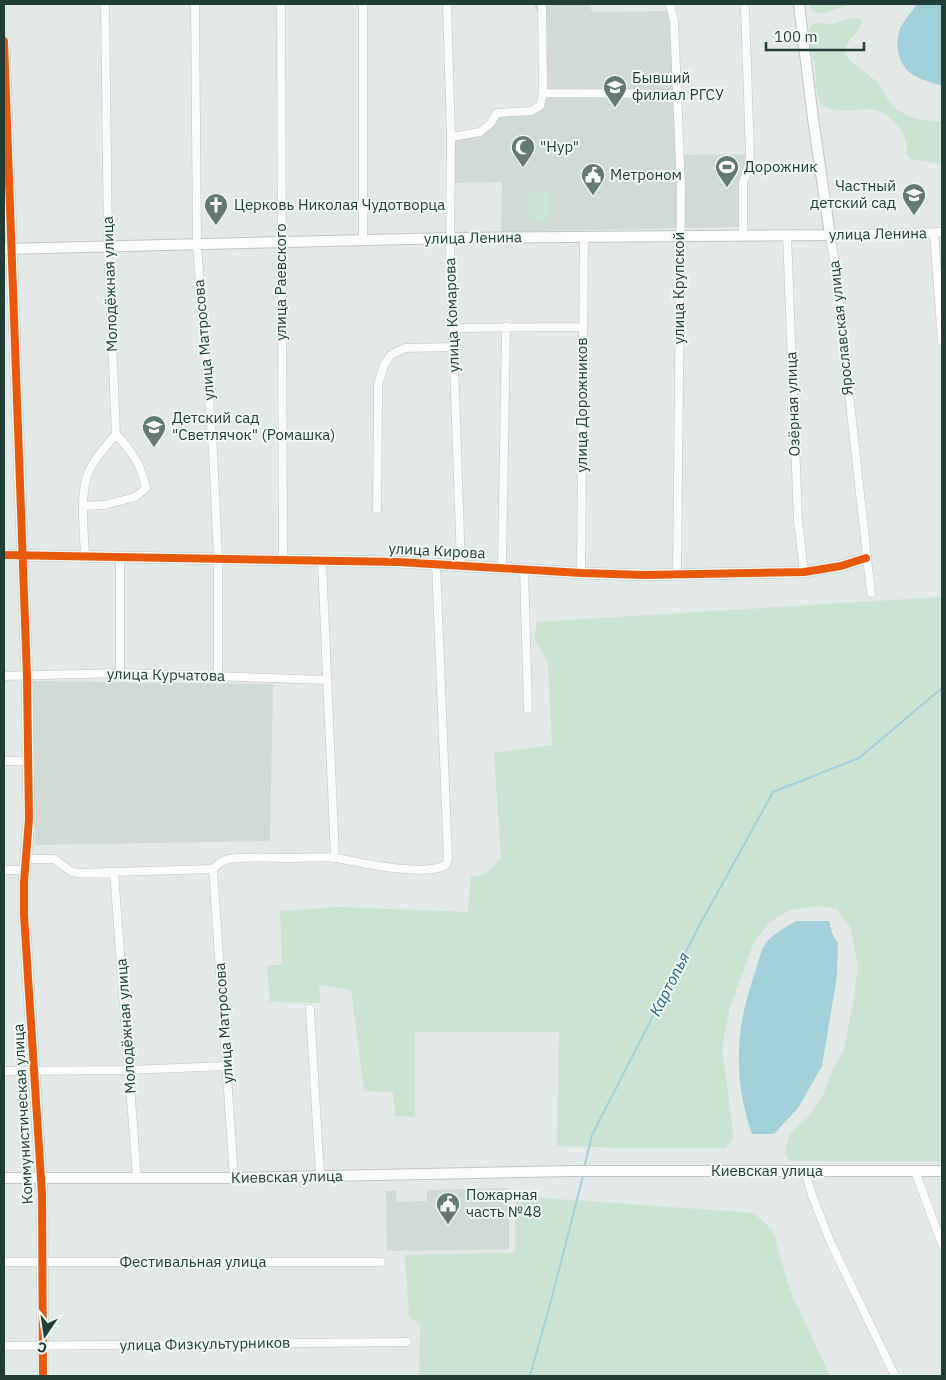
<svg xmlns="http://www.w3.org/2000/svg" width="946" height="1380" viewBox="0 0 946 1380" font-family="'IBM Plex Sans',sans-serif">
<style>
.built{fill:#d0dbd6}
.green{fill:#cbe3d3}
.water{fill:#a2d0d9}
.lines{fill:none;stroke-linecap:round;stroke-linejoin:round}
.stream{stroke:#a2d0d9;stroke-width:2}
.street-casing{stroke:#c0c6c3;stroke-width:9}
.secondary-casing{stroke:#bec7c3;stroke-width:12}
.street{stroke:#fbfcfb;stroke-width:8}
.secondary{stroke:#fbfcfb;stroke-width:10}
.cycleway-casing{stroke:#f1f8f5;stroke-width:11}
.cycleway{stroke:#e8590c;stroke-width:8}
.labels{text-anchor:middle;stroke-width:4;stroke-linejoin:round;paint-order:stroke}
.poi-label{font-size:15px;fill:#203d36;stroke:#f1f8f5;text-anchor:start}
.street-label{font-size:15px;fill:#203d36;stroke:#f1f8f5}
.water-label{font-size:16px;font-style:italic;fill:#18687b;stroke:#f1f8f5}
</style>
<rect width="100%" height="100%" fill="#e3e9e6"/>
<!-- built -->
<path class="built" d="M533,4H591V10L594,12L671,11L680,155L750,154L743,227L501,232L502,182L451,183V137L475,134L495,115L537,109L539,93L538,13Z
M33,681L273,684L270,841L35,845Z
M509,1188V1249L387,1251L386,1191H396L397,1202L427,1201V1190Z"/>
<!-- green -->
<path class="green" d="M809,4H853L823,13L812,12Z
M852,18H859L862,21C859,34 846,38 845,54C853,65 866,72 877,82C882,87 885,95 889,102C900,116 925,123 942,121V164L910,159L906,154C908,141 904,133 895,123C890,118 884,112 876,110C863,107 834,115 823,105C814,96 817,79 815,68C813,55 806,39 810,26L818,23L832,24Z
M549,192L550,221L530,222L529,193Z
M942,597V1161H789L785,1152L789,1135L809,1116L823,1095L832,1072L844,1050L853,1003L858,967L851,929L837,909L821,906L789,910L769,923L754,942L730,1007L722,1048L734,1138L725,1148H629L557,1146L559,1032H415V1117L395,1116L393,1092L364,1091L351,990L319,985L321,1003L270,1002L267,965H282L280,911L339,907L468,912L471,877L486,874L501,858L494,753L552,745L548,663L534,636L537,622Z
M515,1196L754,1213L772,1230L791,1293L830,1376H419L420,1325L409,1316L405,1255L515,1253Z"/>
<!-- water -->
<path class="water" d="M917,4H942V86C933,83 922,80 913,75C896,64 893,39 903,23C907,16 913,11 917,4Z
M796,921H829L832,933L838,944L837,976L822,1066L798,1108L774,1134H752C733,1079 735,1027 755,973C758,964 760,952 765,944C772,934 786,927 796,921Z"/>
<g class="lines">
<!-- stream -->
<path class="stream" d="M584,1168L592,1135L698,928L773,792L859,758L942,688
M530,1376L552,1297L583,1176"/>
<!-- street casing -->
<g class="street-casing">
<path id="street" d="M195,4L197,245L213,451L218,558V676
M281,4L283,559
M363,4V241
M447,4L451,137L450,249L461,565
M670,4L674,21L681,187L677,574
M543,93L676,94
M451,137L480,132L490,124L497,113L531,111L540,106L543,93L542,4
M934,233L942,341
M743,235V183L749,167L750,154L745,9
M787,235L798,521L804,572
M453,328L583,327
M84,506L104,505L135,497L146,488C141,464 132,452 116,434
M377,509L378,402V384L384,365L391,355L405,348L453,347
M85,555C84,530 79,494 89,471C95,457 106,446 116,434L108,247L105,4
M120,556V673
M322,561L335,858
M502,568L506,327
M524,569L528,709
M581,573L584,237
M871,593L834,258L830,235L942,232
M4,676L120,673L327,680
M4,761H28
M26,859H54L72,872L78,873L213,869C218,864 222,860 229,859C250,856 273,858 294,858C308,858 323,856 337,858C361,863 425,877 446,865L448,859L436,564
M213,869L234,1178
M4,870H24
M114,872L137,1179
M310,1009L320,1176
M4,1071L129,1070L227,1066
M805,1171L812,1195L830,1241L895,1376
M915,1171L942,1244
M4,1262H381
M4,1346L407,1342"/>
</g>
<!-- secondary casing -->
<g class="secondary-casing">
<path id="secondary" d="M4,41L27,677L29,819L24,882V915L42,1194L43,1376
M5,249L450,238L830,235L813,119L799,4
M4,555L398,562L581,573L644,575L804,572L841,566L866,558
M4,1178H234L570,1171H942"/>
</g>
<!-- street -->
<use href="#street" class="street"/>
<!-- secondary -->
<use href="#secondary" class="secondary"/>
<!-- cycleway casing -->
<g class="cycleway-casing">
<path id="cycleway" d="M4,41L27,677L29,819L24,882V915L42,1194L43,1376
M4,555L398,562L581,573L644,575L804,572L841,566L866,558"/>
</g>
<!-- cycleway -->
<use href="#cycleway" class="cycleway"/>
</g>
<!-- icons -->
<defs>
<g id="university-pin" transform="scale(1.25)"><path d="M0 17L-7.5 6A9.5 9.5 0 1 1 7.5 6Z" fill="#647974" stroke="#f1f8f5"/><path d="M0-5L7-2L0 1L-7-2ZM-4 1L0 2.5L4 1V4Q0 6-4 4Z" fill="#fff"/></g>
<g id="mosque-pin" transform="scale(1.25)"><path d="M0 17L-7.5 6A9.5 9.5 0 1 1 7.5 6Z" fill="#647974" stroke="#f1f8f5"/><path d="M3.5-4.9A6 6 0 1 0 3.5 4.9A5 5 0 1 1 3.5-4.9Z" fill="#fff"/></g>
<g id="stadium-pin" transform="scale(1.25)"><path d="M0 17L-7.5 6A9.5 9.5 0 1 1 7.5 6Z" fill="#647974" stroke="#f1f8f5"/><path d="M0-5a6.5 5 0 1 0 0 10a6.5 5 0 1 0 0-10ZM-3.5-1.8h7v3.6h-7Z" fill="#fff"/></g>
<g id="civic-pin" transform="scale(1.25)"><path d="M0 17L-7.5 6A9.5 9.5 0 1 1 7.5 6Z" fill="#647974" stroke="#f1f8f5"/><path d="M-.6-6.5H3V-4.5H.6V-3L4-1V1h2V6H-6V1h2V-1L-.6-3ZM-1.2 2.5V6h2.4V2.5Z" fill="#fff"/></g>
<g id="school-pin" transform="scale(1.25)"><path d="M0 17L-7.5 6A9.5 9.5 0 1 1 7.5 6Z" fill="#647974" stroke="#f1f8f5"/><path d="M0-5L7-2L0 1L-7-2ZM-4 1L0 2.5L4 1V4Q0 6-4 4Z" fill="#fff"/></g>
<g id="church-pin" transform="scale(1.25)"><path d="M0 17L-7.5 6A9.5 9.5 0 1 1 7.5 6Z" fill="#647974" stroke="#f1f8f5"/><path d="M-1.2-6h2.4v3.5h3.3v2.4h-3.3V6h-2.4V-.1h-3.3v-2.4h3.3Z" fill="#fff"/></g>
</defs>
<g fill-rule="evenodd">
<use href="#university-pin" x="615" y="87"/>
<use href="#mosque-pin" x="523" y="147"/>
<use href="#stadium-pin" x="727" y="167"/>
<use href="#civic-pin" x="593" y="175"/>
<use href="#school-pin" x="914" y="195"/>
<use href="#church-pin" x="216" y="205"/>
<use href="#school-pin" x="154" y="427"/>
<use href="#civic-pin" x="448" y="1204"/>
</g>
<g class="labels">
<!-- poi labels -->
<g class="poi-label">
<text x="632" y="83">Бывший<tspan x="632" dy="17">филиал РГСУ</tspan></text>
<text x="540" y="152">"Нур"</text>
<text x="744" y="172">Дорожник</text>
<text x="610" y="180">Метроном</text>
<text x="896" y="191" text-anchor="end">Частный<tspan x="896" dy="17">детский сад</tspan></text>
<text x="234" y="210">Церковь Николая Чудотворца</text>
<text x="172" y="423">Детский сад<tspan x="172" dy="17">"Светлячок" (Ромашка)</tspan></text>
<text x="466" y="1200">Пожарная<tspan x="466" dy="17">часть №48</tspan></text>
</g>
<!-- street labels -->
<g class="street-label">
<text transform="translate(878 234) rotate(-1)" y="5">улица Ленина</text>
<text transform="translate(473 238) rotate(-1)" y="5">улица Ленина</text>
<text transform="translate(281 282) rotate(-90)" y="5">улица Раевского</text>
<text transform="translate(110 284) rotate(-92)" y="5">Молодёжная улица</text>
<text transform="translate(679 288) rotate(-90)" y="5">улица Крупской</text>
<text transform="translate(452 315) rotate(-92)" y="5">улица Комарова</text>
<text transform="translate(841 328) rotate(-96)" y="5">Ярославская улица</text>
<text transform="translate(204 340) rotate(-95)" y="5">улица Матросова</text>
<text transform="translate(793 404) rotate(-92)" y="5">Озёрная улица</text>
<text transform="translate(582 405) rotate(-90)" y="5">улица Дорожников</text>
<text transform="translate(437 551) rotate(3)" y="5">улица Кирова</text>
<text transform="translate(166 675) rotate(1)" y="5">улица Курчатова</text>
<text transform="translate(224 1023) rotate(-94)" y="5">улица Матросова</text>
<text transform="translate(126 1026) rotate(-94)" y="5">Молодёжная улица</text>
<text transform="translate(23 1114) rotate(-93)" y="5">Коммунистическая улица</text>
<text x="767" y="1176">Киевская улица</text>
<text transform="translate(287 1177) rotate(-1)" y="5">Киевская улица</text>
<text x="193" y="1267">Фестивальная улица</text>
<text transform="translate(205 1344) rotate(-1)" y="5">улица Физкультурников</text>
</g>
<!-- water labels -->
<g class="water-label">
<text transform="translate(669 984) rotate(-63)" y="6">Картопья</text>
</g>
</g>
<!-- border -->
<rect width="946" height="1380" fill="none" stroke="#203d36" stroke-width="10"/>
<!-- north arrow -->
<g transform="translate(45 1335) rotate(193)" stroke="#f1f8f5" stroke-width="4" paint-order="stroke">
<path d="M0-4L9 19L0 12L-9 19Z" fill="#203d36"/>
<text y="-8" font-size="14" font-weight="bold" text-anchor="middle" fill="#203d36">С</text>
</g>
<!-- scale -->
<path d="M766 42v8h98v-8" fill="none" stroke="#203d36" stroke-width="2.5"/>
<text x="774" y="42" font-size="15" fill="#203d36" stroke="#f1f8f5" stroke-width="4" paint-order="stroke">100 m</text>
</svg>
